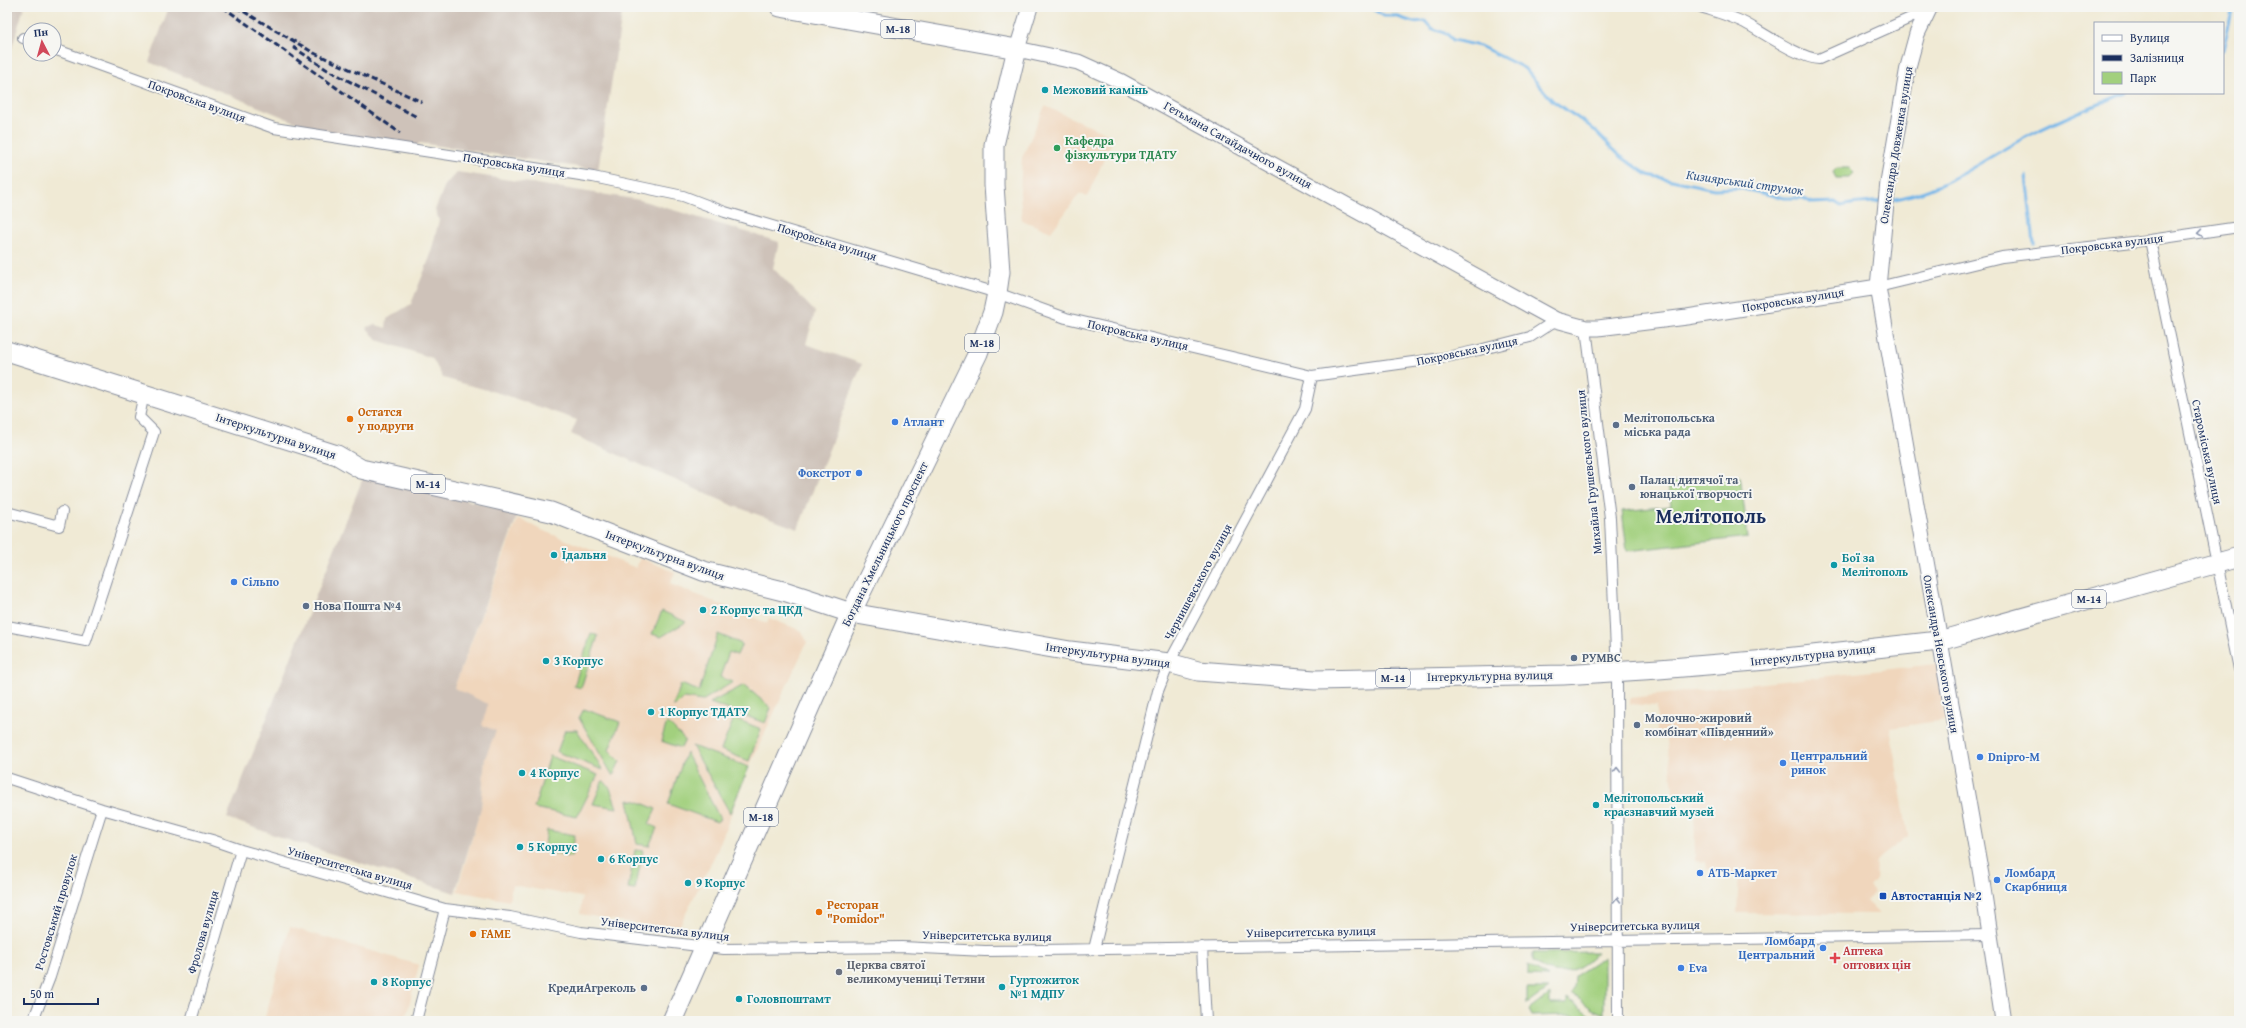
<svg xmlns="http://www.w3.org/2000/svg" width="2246" height="1028" viewBox="0 0 2246 1028" font-family="'Gentium Book Plus',serif">
<style>
.built{fill:#f0d6bc}
.industrial{fill:#cec2b9}
.green{fill:#a2d07e;stroke:#5e806e}
.lines{fill:none;stroke-linecap:round;stroke-linejoin:round}
.stream{stroke:#75b6e9;stroke-width:3}
.street-casing{stroke:#868c9a;stroke-width:12}
.secondary-casing{stroke:#868c9a;stroke-width:17}
.highway-casing{stroke:#868c9a;stroke-width:21}
.street{stroke:#fff;stroke-width:10}
.secondary{stroke:#fff;stroke-width:15}
.highway{stroke:#fff;stroke-width:19}
.rail{stroke:#1b2f5e;stroke-width:3;stroke-dasharray:6 3;stroke-linecap:butt}
.oneway{stroke:#8d97ae}
.culture-dot{fill:#0f9aa8;stroke:#f6f6f2;stroke-width:1.5}
.leisure-dot{fill:#2e9e5b;stroke:#f6f6f2;stroke-width:1.5}
.food-dot{fill:#e8710a;stroke:#f6f6f2;stroke-width:1.5}
.shop-dot{fill:#3f7fe0;stroke:#f6f6f2;stroke-width:1.5}
.service-dot{fill:#5c6f8a;stroke:#f6f6f2;stroke-width:1.5}
.transit-dot{fill:#1a4fb4;stroke:#f6f6f2;stroke-width:1.5}
.health-dot{fill:#e0444e;stroke:#f6f6f2;stroke-width:1.5}
.worship-dot{fill:#6b7280;stroke:#f6f6f2;stroke-width:1.5}
.labels{text-anchor:middle;stroke-width:4;stroke-linejoin:round;paint-order:stroke}
.shield{fill:#f6f6f2;stroke:#5d6b8a;stroke-width:1}
.shield-label{font-size:11px;font-weight:bold;fill:#1b2f5e}
.culture-label{font-size:12px;font-weight:bold;fill:#0d838f;stroke:#f6f6f2;text-anchor:start}
.street-label{font-size:12px;fill:#1b2f5e;stroke:#f6f6f2}
.leisure-label{font-size:12px;font-weight:bold;fill:#27864d;stroke:#f6f6f2;text-anchor:start}
.food-label{font-size:12px;font-weight:bold;fill:#c56008;stroke:#f6f6f2;text-anchor:start}
.service-label{font-size:12px;font-weight:bold;fill:#4e5e75;stroke:#f6f6f2;text-anchor:start}
.shop-label{font-size:12px;font-weight:bold;fill:#366cbe;stroke:#f6f6f2;text-anchor:start}
.transit-label{font-size:12px;font-weight:bold;fill:#164399;stroke:#f6f6f2;text-anchor:start}
.health-label{font-size:12px;font-weight:bold;fill:#be3a42;stroke:#f6f6f2;text-anchor:start}
.worship-label{font-size:12px;font-weight:bold;fill:#5b616d;stroke:#f6f6f2;text-anchor:start}
.water-label{font-size:13px;font-style:italic;fill:#365888;stroke:#f6f6f2}
.town-label{font-size:20px;font-weight:bold;fill:#1b2f5e;stroke:#f6f6f2}
</style>
<rect width="100%" height="100%" fill="#f6f6f2"/>
<filter id="ink" filterUnits="userSpaceOnUse"><feTurbulence type="fractalNoise" baseFrequency=".025" numOctaves="2"/><feDisplacementMap in="SourceGraphic" scale="8" xChannelSelector="R" yChannelSelector="G"/><feConvolveMatrix kernelMatrix="1 2 1 2 8 2 1 2 1" color-interpolation-filters="sRGB"/></filter>
<filter id="wash" filterUnits="userSpaceOnUse"><feTurbulence type="fractalNoise" baseFrequency=".012" numOctaves="4" result="noise"/><feDisplacementMap in="SourceGraphic" scale="16" xChannelSelector="R" yChannelSelector="G"/><feGaussianBlur stdDeviation="0.9" result="paint"/><feColorMatrix in="noise" values="0 0 0 0 0 0 0 0 0 0 0 0 0 0 0 0 0 1.4 0 .05"/><feComposite in="paint" operator="in"/></filter>
<g filter="url(#wash)">
<rect width="100%" height="100%" fill="#f0ead5"/>
<!-- built -->
<path class="built" d="M1045,106L1114,137L1087,197L1080,193L1051,232L1022,220L1020,193L1022,158Z
M518,518L539,529L636,568L640,558L675,572L670,584L767,623L769,618L802,631L807,642L749,767L717,851L677,931L580,914L582,897L512,885L509,901L457,891L481,808L485,758L495,731L482,726L454,688Z
M1936,664L1945,720L1890,728L1908,836L1876,861L1875,881L1870,887L1875,892L1866,901L1879,914L1737,913L1739,873L1707,870L1706,862L1695,861L1694,795L1674,798L1666,732H1657V706L1630,704V698Z
M290,927L419,965L405,1021H264Z"/>
<!-- industrial -->
<path class="industrial" d="M7,7H24L7,64Z
M169,7H623L598,170L420,143L415,147L310,128L149,62Z
M457,172L640,200L779,242L773,268L815,312L806,344L862,364L798,529L734,506L571,434L577,420L502,394L443,378L432,358L377,340L366,327L376,325L386,328L387,319L411,304L430,257L439,220L435,210L445,185Z
M365,473L518,514L454,688L488,704L482,725L496,731L485,758L481,808L455,893L285,839L227,818Z"/>
<!-- green -->
<path class="green" d="M1837,168H1849L1854,173L1849,178H1836L1833,172Z
M1740,475L1748,537L1627,551L1622,511L1671,506L1668,483Z
M662,611L686,622L661,637L652,634Z
M591,633L598,636L581,688L574,686Z
M718,634L742,644L737,655L729,652L720,677L733,682L702,701L684,698L677,705L673,706L681,684L699,691Z
M744,685L771,708L765,723L710,703Z
M584,709L620,722L609,750L620,761L613,776L579,718Z
M734,718L761,729L749,761L721,750Z
M667,722L685,740L681,748L661,741Z
M565,730H577L603,770L557,752Z
M692,746L749,767L730,813Z
M686,752L720,819L717,822L668,804Z
M550,756L598,775L577,817L534,808Z
M603,780L610,788L617,808L593,804Z
M628,800L637,801L656,809L649,824L657,828L649,846L637,844Z
M547,830L575,835L571,857L544,852Z
M635,850L643,851L635,890L628,889Z
M1597,952C1586,965 1567,977 1550,971C1544,970 1538,964 1533,961V953Z
M1604,957V1014L1592,1009L1571,993L1574,989L1575,976Z
M1528,965L1548,977L1528,976Z
M1527,988H1549L1527,1004Z
M1550,994V1004H1567V998L1596,1020L1579,1019L1572,1015L1532,1016L1529,1010Z"/>
<g class="lines">
<!-- stream -->
<path class="stream" d="M1369,7L1384,16H1395L1413,22L1425,21L1431,28L1447,34L1453,40L1480,46L1524,68L1553,101L1591,127L1620,156L1648,175L1714,189L1738,188L1784,198H1803L1812,203L1836,202L1842,206C1851,202 1871,203 1883,201
M2223,50L2233,7
M2026,176L2034,243
M1890,200C1945,191 1975,164 2022,139C2056,121 2090,107 2126,93"/>
</g>
</g>
<g filter="url(#ink)">
<g class="lines">
<!-- street casing -->
<g class="street-casing">
<path id="street" d="M1701,7C1716,12 1731,16 1745,23C1762,32 1801,59 1819,59L1928,10
M23,38L30,40
M54,49L274,128L593,177L683,196L725,212L997,293L1066,318L1312,376L1442,358L1479,350L1530,337L1556,320
M2150,240L2239,669
M1878,287L2002,257L2150,240L2239,227
M1586,328L1610,518L1617,672L1618,1021
M7,512L59,526L62,512
M7,626L86,641L154,432L139,417L144,394
M7,778L102,809L212,840L241,850L445,909L510,917L581,932L724,949L902,947L985,951L1990,935
M1202,947L1206,1021
M1094,949L1158,691L1169,663L1305,409L1312,376
M33,1021L50,977L102,809
M191,1021L241,850
M416,1021L445,909"/>
</g>
<!-- secondary casing -->
<g class="secondary-casing">
<path id="secondary" d="M1030,7L1017,49L1078,62L1120,81L1556,320L1586,328H1598L1687,317L1878,287
M1930,7L1917,34L1908,67L1888,182L1878,287L1981,875L2003,1021"/>
</g>
<!-- highway casing -->
<g class="highway-casing">
<path id="highway" d="M7,351L337,455L361,469L551,512L703,571L787,592L851,613L1070,651L1169,663L1198,671L1315,680L1563,675L1659,669L1767,660L1939,641L2239,557
M672,1021L851,613L978,353L993,312L997,293L1000,272L994,185V145L1017,49L780,7"/>
</g>
<!-- street -->
<use href="#street" class="street"/>
<!-- secondary -->
<use href="#secondary" class="secondary"/>
<!-- highway -->
<use href="#highway" class="highway"/>
<!-- rail -->
<path class="rail" d="M223,7L400,133
M236,7L314,53L422,102
M293,47L326,69L417,117"/>
</g>
<!-- one-way arrows -->
<defs><path id="oneway-chevron" d="M-2-3.5L2.5 0L-2 3.5" fill="none" stroke-width="1.6" stroke-linecap="round" stroke-linejoin="round"/></defs>
<g class="oneway">
<use href="#oneway-chevron" transform="translate(2200 233) rotate(172)"/>
<use href="#oneway-chevron" transform="translate(1617 770) rotate(-90)"/>
<use href="#oneway-chevron" transform="translate(1617 900) rotate(-90)"/>
</g>
</g>
<!-- markers -->
<g class="culture-dot">
<circle cx="1045" cy="90" r="4"/>
<circle cx="554" cy="555" r="4"/>
<circle cx="1834" cy="565" r="4"/>
<circle cx="703" cy="610" r="4"/>
<circle cx="546" cy="661" r="4"/>
<circle cx="651" cy="712" r="4"/>
<circle cx="522" cy="773" r="4"/>
<circle cx="1596" cy="805" r="4"/>
<circle cx="520" cy="847" r="4"/>
<circle cx="601" cy="859" r="4"/>
<circle cx="688" cy="883" r="4"/>
<circle cx="374" cy="982" r="4"/>
<circle cx="1002" cy="987" r="4"/>
<circle cx="739" cy="999" r="4"/>
</g>
<circle class="leisure-dot" cx="1057" cy="148" r="4"/>
<g class="food-dot">
<circle cx="350" cy="419" r="4"/>
<circle cx="819" cy="912" r="4"/>
<circle cx="473" cy="934" r="4"/>
</g>
<g class="shop-dot">
<circle cx="895" cy="422" r="4"/>
<circle cx="859" cy="473" r="4"/>
<circle cx="234" cy="582" r="4"/>
<circle cx="1980" cy="757" r="4"/>
<circle cx="1783" cy="763" r="4"/>
<circle cx="1700" cy="873" r="4"/>
<circle cx="1997" cy="880" r="4"/>
<circle cx="1823" cy="948" r="4"/>
<circle cx="1681" cy="968" r="4"/>
</g>
<g class="service-dot">
<circle cx="1616" cy="425" r="4"/>
<circle cx="1632" cy="487" r="4"/>
<circle cx="306" cy="606" r="4"/>
<circle cx="1574" cy="658" r="4"/>
<circle cx="1637" cy="725" r="4"/>
<circle cx="644" cy="988" r="4"/>
</g>
<rect class="transit-dot" x="1879" y="892" width="8" height="8" rx="2"/>
<path class="health-dot" d="M1833 952h4v4h4v4h-4v4h-4v-4h-4v-4h4z"/>
<circle class="worship-dot" cx="839" cy="972" r="4"/>
<g class="labels">
<!-- shield labels -->
<g class="shield">
<rect x="881" y="20" width="34" height="18" rx="3"/>
<rect x="965" y="334" width="34" height="18" rx="3"/>
<rect x="411" y="475" width="34" height="18" rx="3"/>
<rect x="2072" y="590" width="34" height="18" rx="3"/>
<rect x="1376" y="669" width="34" height="18" rx="3"/>
<rect x="744" y="808" width="34" height="18" rx="3"/>
</g>
<g class="shield-label">
<text x="898" y="33">М-18</text>
<text x="982" y="347">М-18</text>
<text x="428" y="488">М-14</text>
<text x="2089" y="603">М-14</text>
<text x="1393" y="682">М-14</text>
<text x="761" y="821">М-18</text>
</g>
<!-- culture labels -->
<g class="culture-label">
<text x="1053" y="94">Межовий камінь</text>
<text x="562" y="559">Їдальня</text>
<text x="1842" y="562">Бої за<tspan x="1842" dy="14">Мелітополь</tspan></text>
<text x="711" y="614">2 Корпус та ЦКД</text>
<text x="554" y="665">3 Корпус</text>
<text x="659" y="716">1 Корпус ТДАТУ</text>
<text x="530" y="777">4 Корпус</text>
<text x="1604" y="802">Мелітопольський<tspan x="1604" dy="14">краєзнавчий музей</tspan></text>
<text x="528" y="851">5 Корпус</text>
<text x="609" y="863">6 Корпус</text>
<text x="696" y="887">9 Корпус</text>
<text x="1010" y="984">Гуртожиток<tspan x="1010" dy="14">№1 МДПУ</tspan></text>
<text x="382" y="986">8 Корпус</text>
<text x="747" y="1003">Головпоштамт</text>
</g>
<!-- street labels -->
<g class="street-label">
<text transform="translate(197 101) rotate(20)" y="4">Покровська вулиця</text>
<text transform="translate(1238 145) rotate(29)" y="4">Гетьмана Сагайдачного вулиця</text>
<text transform="translate(1896 145) rotate(-81)" y="4">Олександра Довженка вулиця</text>
<text transform="translate(514 165) rotate(9)" y="4">Покровська вулиця</text>
<text transform="translate(827 242) rotate(17)" y="4">Покровська вулиця</text>
<text transform="translate(2112 244) rotate(-7)" y="4">Покровська вулиця</text>
<text transform="translate(1793 300) rotate(-9)" y="4">Покровська вулиця</text>
<text transform="translate(1138 335) rotate(13)" y="4">Покровська вулиця</text>
<text transform="translate(1467 351) rotate(-12)" y="4">Покровська вулиця</text>
<text transform="translate(276 436) rotate(18)" y="4">Інтеркультурна вулиця</text>
<text transform="translate(2207 452) rotate(78)" y="4">Староміська вулиця</text>
<text transform="translate(1589 472) rotate(-96)" y="4">Михайла Грушевського вулиця</text>
<text transform="translate(885 544) rotate(-64)" y="4">Богдана Хмельницького проспект</text>
<text transform="translate(665 555) rotate(20)" y="4">Інтеркультурна вулиця</text>
<text transform="translate(1198 582) rotate(-62)" y="4">Чернишевського вулиця</text>
<text transform="translate(1941 654) rotate(80)" y="4">Олександра Невського вулиця</text>
<text transform="translate(1108 655) rotate(8)" y="4">Інтеркультурна вулиця</text>
<text transform="translate(1813 655) rotate(-6)" y="4">Інтеркультурна вулиця</text>
<text transform="translate(1490 676) rotate(-1)" y="4">Інтеркультурна вулиця</text>
<text transform="translate(350 868) rotate(16)" y="4">Університетська вулиця</text>
<text transform="translate(56 912) rotate(-73)" y="4">Ростовський провулок</text>
<text transform="translate(1635 926) rotate(-1)" y="4">Університетська вулиця</text>
<text transform="translate(665 929) rotate(7)" y="4">Університетська вулиця</text>
<text transform="translate(203 932) rotate(-74)" y="4">Фролова вулиця</text>
<text transform="translate(1311 932) rotate(-1)" y="4">Університетська вулиця</text>
<text transform="translate(987 936) rotate(1)" y="4">Університетська вулиця</text>
</g>
<!-- leisure labels -->
<g class="leisure-label">
<text x="1065" y="145">Кафедра<tspan x="1065" dy="14">фізкультури ТДАТУ</tspan></text>
</g>
<!-- food labels -->
<g class="food-label">
<text x="358" y="416">Остатся<tspan x="358" dy="14">у подруги</tspan></text>
<text x="827" y="909">Ресторан<tspan x="827" dy="14">"Pomidor"</tspan></text>
<text x="481" y="938">FAME</text>
</g>
<!-- service labels -->
<g class="service-label">
<text x="1624" y="422">Мелітопольська<tspan x="1624" dy="14">міська рада</tspan></text>
<text x="1640" y="484">Палац дитячої та<tspan x="1640" dy="14">юнацької творчості</tspan></text>
<text x="314" y="610">Нова Пошта №4</text>
<text x="1582" y="662">РУМВC</text>
<text x="1645" y="722">Молочно-жировий<tspan x="1645" dy="14">комбінат «Південний»</tspan></text>
<text x="636" y="992" text-anchor="end">КредиАгреколь</text>
</g>
<!-- shop labels -->
<g class="shop-label">
<text x="903" y="426">Атлант</text>
<text x="851" y="477" text-anchor="end">Фокстрот</text>
<text x="242" y="586">Сільпо</text>
<text x="1791" y="760">Центральний<tspan x="1791" dy="14">ринок</tspan></text>
<text x="1988" y="761">Dnipro-M</text>
<text x="1708" y="877">АТБ-Маркет</text>
<text x="2005" y="877">Ломбард<tspan x="2005" dy="14">Скарбниця</tspan></text>
<text x="1815" y="945" text-anchor="end">Ломбард<tspan x="1815" dy="14">Центральний</tspan></text>
<text x="1689" y="972">Eva</text>
</g>
<!-- transit labels -->
<g class="transit-label">
<text x="1891" y="900">Автостанція №2</text>
</g>
<!-- health labels -->
<g class="health-label">
<text x="1843" y="955">Аптека<tspan x="1843" dy="14">оптових цін</tspan></text>
</g>
<!-- worship labels -->
<g class="worship-label">
<text x="847" y="969">Церква святої<tspan x="847" dy="14">великомучениці Тетяни</tspan></text>
</g>
<!-- water labels -->
<g class="water-label">
<text transform="translate(1745 182) rotate(8)" y="5">Кизиярський струмок</text>
</g>
<!-- town labels -->
<g class="town-label">
<text x="1711" y="523">Мелітополь</text>
</g>
</g>
<!-- margin -->
<rect width="2246" height="1028" fill="none" stroke="#f6f6f2" stroke-width="24"/>
<!-- legend -->
<rect x="2094" y="22" width="130" height="72" fill="#f6f6f2" stroke="#9ea6b7"/>
<rect x="2102" y="35" width="20" height="6" fill="#ffffff" stroke="#9ea6b7"/>
<text x="2130" y="42" font-size="12" fill="#1b2f5e">Вулиця</text>
<rect x="2102" y="55" width="20" height="6" fill="#1b2f5e" stroke="#9ea6b7"/>
<text x="2130" y="62" font-size="12" fill="#1b2f5e">Залізниця</text>
<rect x="2102" y="72" width="20" height="12" fill="#a2d07e" stroke="#9ea6b7"/>
<text x="2130" y="82" font-size="12" fill="#1b2f5e">Парк</text>
<!-- north arrow -->
<g transform="translate(42 42) rotate(354)"><circle r="19" fill="#f6f6f2" stroke="#9ea6b7"/>
<path d="M0-3L7 15L0 10L-7 15Z" fill="#d1495b"/>
<text y="-6" font-size="11" font-weight="bold" text-anchor="middle" fill="#1b2f5e">Пн</text>
</g>
<!-- scale -->
<path d="M24 998v6h74v-6" fill="none" stroke="#1b2f5e" stroke-width="2"/>
<text x="30" y="998" font-size="12" fill="#1b2f5e" stroke="#f6f6f2" stroke-width="3" paint-order="stroke">50 m</text>
</svg>
